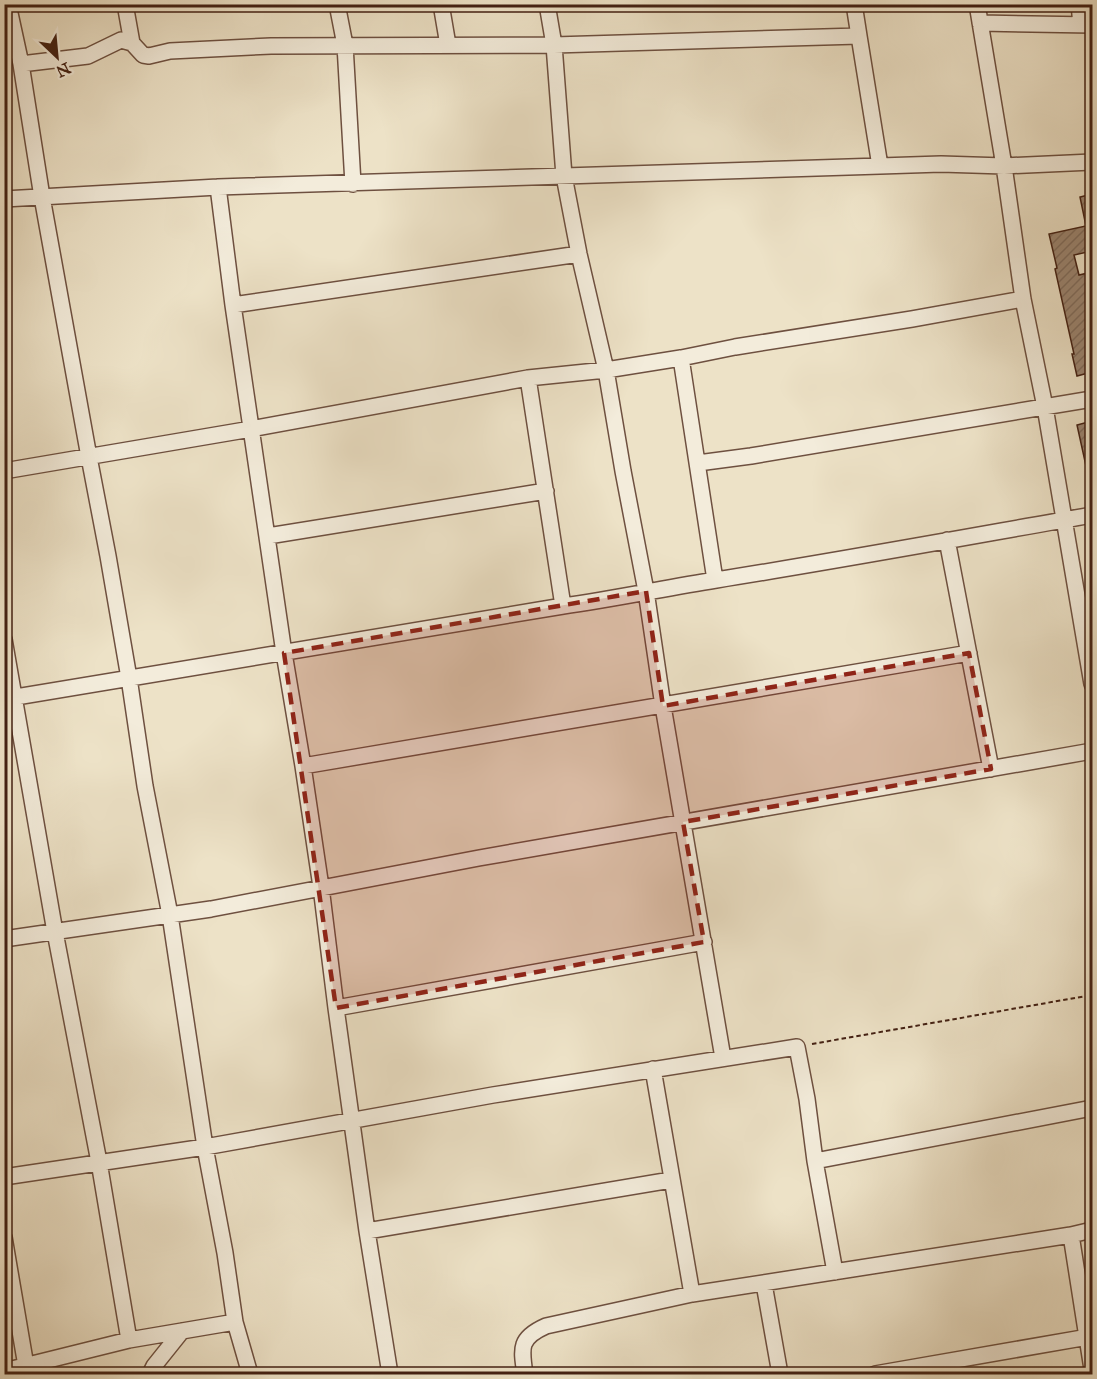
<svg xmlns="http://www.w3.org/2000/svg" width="1097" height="1379" viewBox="0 0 1097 1379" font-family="'IM FELL Great Primer',serif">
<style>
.building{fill:url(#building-hatch);stroke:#432013;stroke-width:1.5}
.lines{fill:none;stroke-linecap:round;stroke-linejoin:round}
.minor-casing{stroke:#6e5040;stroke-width:18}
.path{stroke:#432013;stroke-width:2;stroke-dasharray:4.5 3;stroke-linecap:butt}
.minor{stroke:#f3ecdb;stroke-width:15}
.marked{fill:#8f2418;fill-opacity:0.2;stroke:#8f2418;stroke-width:4.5;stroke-dasharray:12 8;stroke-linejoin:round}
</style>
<defs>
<pattern id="building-hatch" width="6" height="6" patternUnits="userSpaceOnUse" patternTransform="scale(1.5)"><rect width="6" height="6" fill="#9b8571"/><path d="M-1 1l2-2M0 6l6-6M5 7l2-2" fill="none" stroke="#806c5c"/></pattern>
</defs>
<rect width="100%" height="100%" fill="#ede2c7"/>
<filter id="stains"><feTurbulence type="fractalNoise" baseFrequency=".00333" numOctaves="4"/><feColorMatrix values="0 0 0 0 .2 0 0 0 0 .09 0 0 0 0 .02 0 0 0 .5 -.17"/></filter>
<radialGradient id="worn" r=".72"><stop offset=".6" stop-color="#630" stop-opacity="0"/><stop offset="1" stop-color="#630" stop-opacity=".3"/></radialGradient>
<!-- building -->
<path class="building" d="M1092,194V251L1074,255L1079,275L1092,272V331L1086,332L1092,362V372L1077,376L1072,354H1074L1055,269L1057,268L1049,234L1086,226L1080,197Z
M1092,421V474L1088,475L1077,425Z"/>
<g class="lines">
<!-- minor casing -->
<g class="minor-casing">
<path id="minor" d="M8,4L21,64L42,197L89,457L108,556L129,678L145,786L170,915L205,1147L225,1253L235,1322L250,1374
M125,4L132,43
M337,4L345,45L353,184
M441,4L448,45
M547,4L554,45L564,176L579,254L606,370L623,471L646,591L663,706L723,1058
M977,4L1004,166L1023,299L1045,407L1092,684
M1079,4L1081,25
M980,23L1092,25
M859,36L880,166
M21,64L88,56L121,40L132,43L143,55L149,56L170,51L271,46L554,45L859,36L854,4
M218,187L233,305L284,653L303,766L321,887L336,1008L367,1231L390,1374
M4,199L218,187L880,166L941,164L1004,166L1092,162
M233,305L579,254
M681,358L715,580
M528,378L563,606
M698,463L751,456L1092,399
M4,471L251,429L528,378L606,370L681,358L735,347L912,319L1023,299
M268,536L546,491
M947,540L991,769
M4,639L55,932L99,1162L129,1340
M4,699L563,606C614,599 665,588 716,580C842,560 967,537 1092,515
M303,766L969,653
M4,939L211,909L479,858L1092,751
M336,1008L704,942
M653,1069L692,1294
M815,1161L1092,1108
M4,1177L205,1147L493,1095L797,1047L807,1099L815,1161L835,1272
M367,1231L671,1180
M1071,1235L1092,1369
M4,1237L26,1366
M764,1284L780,1374
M4,1371L129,1340L235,1322
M150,1374L154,1366L182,1331
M525,1374C521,1348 519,1338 546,1326L692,1294L1071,1235L1092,1230
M875,1374L1088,1337"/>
</g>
<!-- path -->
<path class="path" d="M812,1044L1092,995"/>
<!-- minor -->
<use href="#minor" class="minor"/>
</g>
<!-- marked area -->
<path class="marked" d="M646,591L663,706L969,653L991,769L683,822L704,942L336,1008L284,653Z"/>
<!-- margin -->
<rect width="1097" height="1379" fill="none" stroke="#ede2c7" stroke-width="24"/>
<rect x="6" y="6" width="1085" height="1367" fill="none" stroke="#432013" stroke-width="3"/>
<rect x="12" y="12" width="1073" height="1355" fill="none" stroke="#432013" stroke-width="1.5"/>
<!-- north arrow -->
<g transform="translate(57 57) rotate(154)" stroke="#f3ecdb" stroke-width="4.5" paint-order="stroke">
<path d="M0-4.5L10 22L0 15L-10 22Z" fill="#432013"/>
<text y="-9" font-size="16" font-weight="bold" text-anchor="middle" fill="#432013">N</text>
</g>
<rect width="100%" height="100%" filter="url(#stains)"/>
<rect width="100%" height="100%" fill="url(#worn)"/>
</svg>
